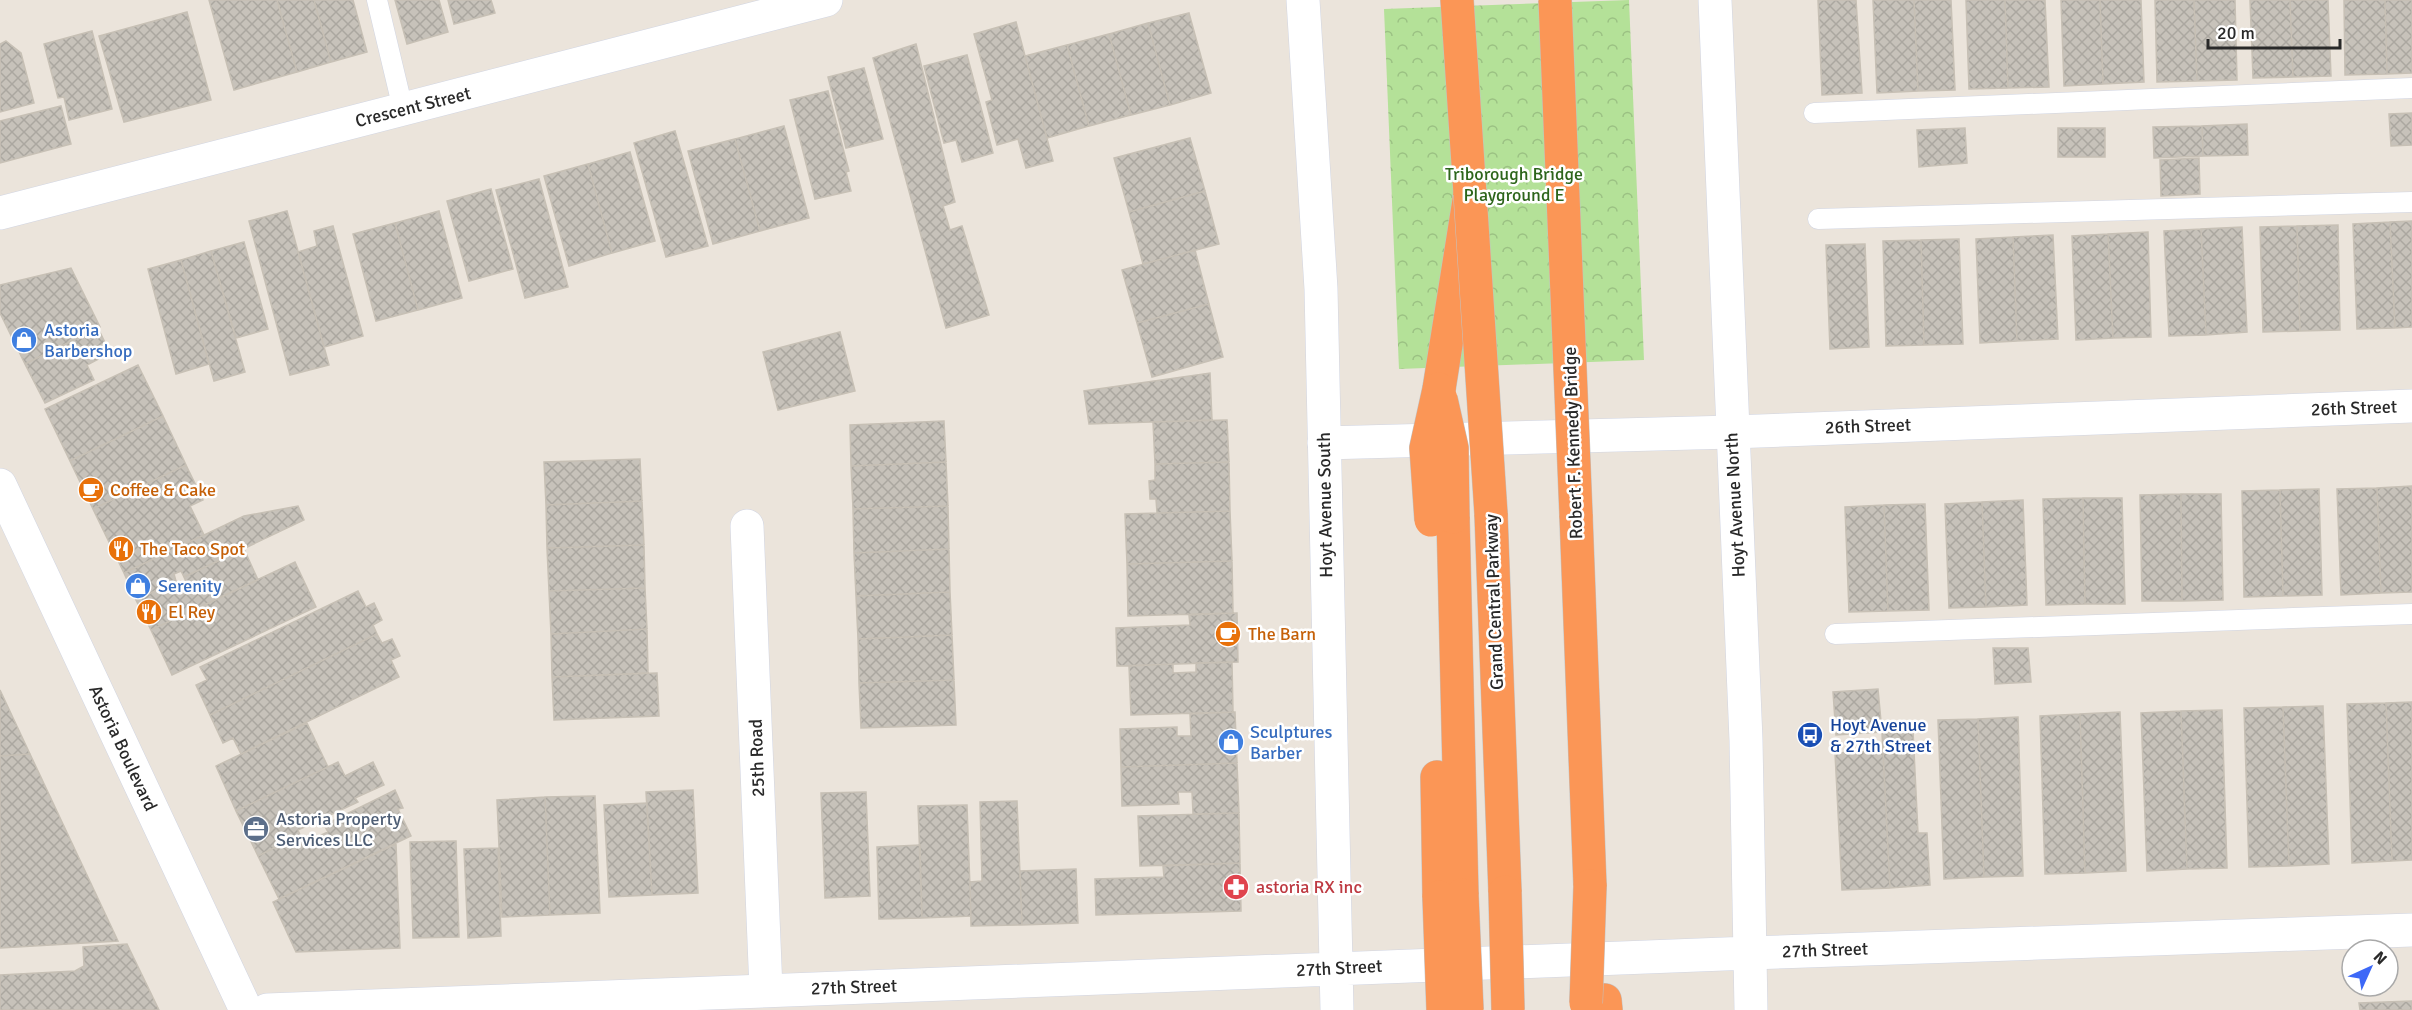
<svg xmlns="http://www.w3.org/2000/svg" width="2412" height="1010" viewBox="0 0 2412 1010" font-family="Signika,sans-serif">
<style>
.forest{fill:url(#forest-crowns)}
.building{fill:url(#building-cross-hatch);stroke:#c7c0b5;stroke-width:1.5}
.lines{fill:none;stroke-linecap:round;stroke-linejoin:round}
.lane-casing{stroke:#d1d5e2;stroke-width:21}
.street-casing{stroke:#d1d5e2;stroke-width:34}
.secondary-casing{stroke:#d1d5e2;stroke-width:34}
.highway-casing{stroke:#c3c3c3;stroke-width:34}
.lane{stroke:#fff;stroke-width:20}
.street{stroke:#fff;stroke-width:33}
.secondary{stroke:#fff;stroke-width:33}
.highway{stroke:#fb9656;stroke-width:33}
.highway-bridge-casing{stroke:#c3c3c3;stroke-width:34;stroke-linecap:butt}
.highway-bridge{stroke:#fb9656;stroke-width:33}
.labels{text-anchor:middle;stroke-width:5;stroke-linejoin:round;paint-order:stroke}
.street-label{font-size:18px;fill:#292929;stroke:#fff}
.park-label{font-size:18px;fill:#2d651b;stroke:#fff}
.shop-label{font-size:18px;fill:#366cbe;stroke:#fff;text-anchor:start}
.food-label{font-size:18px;fill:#c56008;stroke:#fff;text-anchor:start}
.transit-label{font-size:18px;fill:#164399;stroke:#fff;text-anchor:start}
.service-label{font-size:18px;fill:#4e5e75;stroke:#fff;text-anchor:start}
.health-label{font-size:18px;fill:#be3a42;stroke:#fff;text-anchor:start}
</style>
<defs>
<pattern id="forest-crowns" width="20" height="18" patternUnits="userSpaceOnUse" patternTransform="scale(1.5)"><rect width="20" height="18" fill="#b4e198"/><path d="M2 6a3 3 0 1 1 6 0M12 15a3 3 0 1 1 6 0" fill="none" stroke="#9bc183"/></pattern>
<pattern id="building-cross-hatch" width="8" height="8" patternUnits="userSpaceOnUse" patternTransform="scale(1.5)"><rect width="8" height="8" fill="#c7c2ba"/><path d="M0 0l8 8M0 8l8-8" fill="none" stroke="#aba7a0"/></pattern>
</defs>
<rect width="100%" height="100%" fill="#ebe4db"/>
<!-- forest -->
<path class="forest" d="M1629,0L1644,360L1399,369L1384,9Z"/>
<!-- building -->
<path class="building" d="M209,0H277L297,72L234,90Z
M277,0H314L331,62L297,72Z
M314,0H353L367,52L331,62Z
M395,0H439L448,32L407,44Z
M448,0H491L495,13L454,24Z
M1818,0H1856L1862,93L1822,95Z
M1873,0H1914L1918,91L1877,93Z
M1914,0H1951L1955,90L1918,91Z
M1966,0H2005L2008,88L1969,89Z
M2005,0H2045L2049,87L2008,88Z
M2061,0H2100L2103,84L2064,86Z
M2100,0H2141L2144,82L2103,84Z
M2155,0H2194L2197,81L2157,82Z
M2194,0H2235L2237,80L2197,81Z
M2250,0H2290L2293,77L2253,78Z
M2290,0H2328L2331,76L2293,77Z
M2344,0H2385L2387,74L2345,75Z
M2385,0H2412V73L2387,74Z
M187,12L211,100L124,122L99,36Z
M1189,13L1211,93L1170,105L1148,23Z
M1016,22L1053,161L1026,168L1018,139L997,145L986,102L992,100L974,34Z
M1148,23L1170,105L1131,115L1109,34Z
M92,31L112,109L69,120L64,97L58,98L44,44Z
M1109,34L1131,115L1089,126L1067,45Z
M6,41L21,53L34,103L0,112V44Z
M916,44L955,202L943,206L950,230L962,226L989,315L946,328L873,58Z
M1067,45L1089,126L1047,138L1025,56Z
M967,55L993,153L962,162L956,140L944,143L924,66Z
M864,68L883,139L846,148L828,77Z
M828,91L849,171L846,172L851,191L815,199L790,100Z
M61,106L71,144L0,163V121Z
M2412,113V145L2391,146L2389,114Z
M2247,124L2248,155L2203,156L2202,126Z
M784,126L809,218L760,231L735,139Z
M2202,126L2203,156L2154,158L2153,127Z
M1965,128L1967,163L1919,167L1917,130Z
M2058,128H2105V157H2058Z
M675,131L708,246L666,257L634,143Z
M1190,138L1205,191L1129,212L1114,158Z
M735,139L760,231L713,244L688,151Z
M630,152L655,241L612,253L588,164Z
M2199,158L2200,194L2161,196L2160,160Z
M588,164L612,253L569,266L544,176Z
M539,179L568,287L525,298L496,190Z
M491,189L513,269L469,281L447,201Z
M1205,191L1219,244L1143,264L1129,212Z
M287,211L329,365L290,375L249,221Z
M439,211L462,298L418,310L395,223Z
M2412,221V327L2395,328L2390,222Z
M2390,222L2395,328L2357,329L2353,224Z
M395,223L418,310L376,321L353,234Z
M2338,225L2340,330L2300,331L2297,226Z
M333,226L363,336L324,347L298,252L317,246L314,231Z
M2297,226L2300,331L2263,332L2260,227Z
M2242,227L2247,332L2206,335L2201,229Z
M2201,229L2206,335L2169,336L2164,231Z
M2148,232L2151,337L2113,338L2108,234Z
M2108,234L2113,338L2076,340L2072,236Z
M2053,235L2058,339L2017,341L2013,237Z
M2013,237L2017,341L1980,343L1976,239Z
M1959,239L1963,344L1924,345L1921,240Z
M1921,240L1924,345L1886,346L1883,241Z
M244,242L268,329L236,338L211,251Z
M1865,244L1869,347L1830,349L1826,245Z
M1195,250L1209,304L1137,323L1122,270Z
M211,251L245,372L214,381L181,260Z
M181,260L209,364L176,374L148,269Z
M71,268L100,327L25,364L0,313V285Z
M1209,304L1223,357L1152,377L1137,323Z
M98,328L110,353L87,365L94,380L45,403L25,364Z
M840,332L855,391L778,410L763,352Z
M138,365L163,416L70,461L45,409Z
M1210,373L1212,420L1089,424L1084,391Z
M163,416L186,465L93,509L70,461Z
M1227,420L1229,462L1155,464L1153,422Z
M944,421L946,462L851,466L850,425Z
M640,459L642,501L546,505L544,462Z
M946,462L948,506L853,509L851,466Z
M1229,462L1230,511L1157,513L1156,499H1150L1149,481L1155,480V464Z
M186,465L203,500L190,506L204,535L124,573L93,509Z
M2412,486V592L2381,593L2377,488Z
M2377,488L2381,593L2341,595L2337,489Z
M2319,489L2322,595L2283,596L2280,490Z
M2280,490L2283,596L2244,597L2242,491Z
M2181,494H2221L2223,600L2182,601Z
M2181,494L2182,601H2142L2140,495Z
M2083,498H2122L2125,604H2085Z
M2083,498L2085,604L2046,605L2043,499Z
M2023,500L2027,605L1986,607L1982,502Z
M642,501L644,545L547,548L546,505Z
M1982,502L1986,607L1949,608L1945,504Z
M1925,504L1929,610L1888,611L1884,505Z
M1884,505L1888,611L1849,612L1845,507Z
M298,506L304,520L184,577L181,571L174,574L176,581L136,600L124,573L244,516Z
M948,506L949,549L854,553L853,509Z
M1230,511L1232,561L1127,564L1125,514Z
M644,545L645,588L549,591L547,548Z
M244,549L258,580L151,630L136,600L176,581L181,589L188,586L184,577Z
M949,549L950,592L856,596L854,553Z
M1232,561L1233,613L1128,616L1127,564Z
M295,562L316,607L172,675L151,630Z
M645,588L647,629L551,634L549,591Z
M358,591L366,607L374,603L382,620L373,625L377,634L210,715L196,685L207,680L200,667Z
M950,592L952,635L858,639L856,596Z
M1237,613L1238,662L1117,666L1116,628L1190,625L1189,615Z
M647,629L648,673L552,677L551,634Z
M377,634L382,643L392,639L400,656L391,660L399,677L241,754L233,738L223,743L210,715Z
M952,635L954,680L859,683L858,639Z
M1993,648H2028L2031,682L1995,684Z
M1232,662L1233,712L1131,715L1129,666L1173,664V673L1196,672V663Z
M657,673L659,716L554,720L552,677Z
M954,680L956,725L861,728L859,683Z
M1878,689L1882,732L1836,735L1833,692Z
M0,690L30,754L0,756Z
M2412,702V860L2392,861L2386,703Z
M2386,703L2392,861L2352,863L2347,704Z
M2323,706L2329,864L2289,866L2283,707Z
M2283,707L2289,866L2249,867L2244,708Z
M2222,710L2227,868L2187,869L2181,711Z
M2181,711L2187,869L2147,871L2141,713Z
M1235,712L1237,763L1121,767L1120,729L1177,727V736H1191L1190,714Z
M2120,712L2126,871L2085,873L2080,714Z
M2080,714L2085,873L2045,874L2040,716Z
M2018,717L2023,876L1984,877L1978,719Z
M1978,719L1984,877L1944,879L1938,720Z
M307,723L328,767L236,811L216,766Z
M1913,731L1918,833H1927L1930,885L1890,888L1882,733Z
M1883,751L1890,888L1842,890L1835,753Z
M30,754L118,941L0,948V756Z
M338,762L345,776L373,762L384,785L355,798L358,802L298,830L300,835L258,856L236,811Z
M1237,763L1239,813L1193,814L1192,792H1178L1179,804L1122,806L1121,767Z
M395,790L403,808L398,809L411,836L279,899L258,856L300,835L304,843L328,832L324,825Z
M693,790L698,893L652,895L646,792Z
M866,792L870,896L825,898L821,793Z
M595,796L600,913L550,915L545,797Z
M545,797L550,915L502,917L497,800Z
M1017,801L1022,925L971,926L970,882L982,881L980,802Z
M647,803L652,895L609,897L604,805Z
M967,805L971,916L922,918L918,806Z
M1239,813L1240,863L1140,866L1138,816Z
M456,841L459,937L413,938L410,842Z
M396,844L400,948L296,952L273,902Z
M920,845L922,918L879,919L877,847Z
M498,848L501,936L468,938L464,849Z
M1240,863L1241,911L1096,915L1095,879L1164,877L1163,866Z
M1076,869L1078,923L1022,925L1020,871Z
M127,944L159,1010H0V975L75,971L84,966L83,947Z
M2412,1001V1010H2360L2359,1003Z"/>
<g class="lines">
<!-- lane casing -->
<g class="lane-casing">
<path id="lane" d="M377,0L403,109
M1814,113L2412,88
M1818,219L2412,202
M1835,634L2412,614"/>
</g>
<!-- street casing -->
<g class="street-casing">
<path id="street" d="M1324,443L1732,432L2412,406
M747,526L766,990
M1750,953L2412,930"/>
</g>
<!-- secondary casing -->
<g class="secondary-casing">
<path id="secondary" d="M1303,0L1321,289L1337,1010
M1715,0L1746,740L1751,1010
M0,213L826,0
M0,485L246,1010
M267,1010L1750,953"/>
</g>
<!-- highway casing -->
<g class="highway-casing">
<path id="highway" d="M1439,389L1470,194L1457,0
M1491,514L1505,892
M1576,515L1590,886
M1453,517L1462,895
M1437,777L1439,897
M1605,1000L1606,1010"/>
</g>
<!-- lane -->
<use href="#lane" class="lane"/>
<!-- street -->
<use href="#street" class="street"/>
<!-- secondary -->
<use href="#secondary" class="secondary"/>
<!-- highway -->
<use href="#highway" class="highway"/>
<!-- highway-bridge casing -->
<g class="highway-bridge-casing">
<path id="highway-bridge" d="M1555,0L1576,515
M1470,194L1491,514
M1441,399L1452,448L1453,517
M1431,520L1426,448L1439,389
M1505,892L1508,1010
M1462,895L1467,1010
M1439,897L1443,1010
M1586,1003L1590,886"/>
</g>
<!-- highway-bridge -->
<use href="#highway-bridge" class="highway-bridge"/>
</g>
<!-- icons -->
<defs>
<g id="shop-disc" transform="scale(1.35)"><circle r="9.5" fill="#3f7fe0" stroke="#fff"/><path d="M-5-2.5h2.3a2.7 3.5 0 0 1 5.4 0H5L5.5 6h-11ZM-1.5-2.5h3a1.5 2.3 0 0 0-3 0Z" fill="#fff"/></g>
<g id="cafe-disc" transform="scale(1.35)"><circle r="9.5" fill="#e8710a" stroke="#fff"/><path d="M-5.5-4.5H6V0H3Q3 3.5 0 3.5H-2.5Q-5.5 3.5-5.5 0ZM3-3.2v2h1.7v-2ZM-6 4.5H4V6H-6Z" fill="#fff"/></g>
<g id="restaurant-disc" transform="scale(1.35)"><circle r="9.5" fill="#e8710a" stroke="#fff"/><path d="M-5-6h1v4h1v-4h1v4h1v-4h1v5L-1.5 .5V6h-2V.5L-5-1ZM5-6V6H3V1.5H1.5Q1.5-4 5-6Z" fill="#fff"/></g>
<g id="bus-disc" transform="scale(1.35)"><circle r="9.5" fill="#1a4fb4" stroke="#fff"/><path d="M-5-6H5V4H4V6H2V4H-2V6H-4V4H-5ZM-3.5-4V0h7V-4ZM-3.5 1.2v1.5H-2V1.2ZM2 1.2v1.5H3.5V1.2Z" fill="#fff"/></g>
<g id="office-disc" transform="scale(1.35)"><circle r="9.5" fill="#5c6f8a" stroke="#fff"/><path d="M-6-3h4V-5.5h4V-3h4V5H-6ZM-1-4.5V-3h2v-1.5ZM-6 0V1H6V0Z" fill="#fff"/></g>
<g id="pharmacy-disc" transform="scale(1.35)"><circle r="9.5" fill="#e0444e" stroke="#fff"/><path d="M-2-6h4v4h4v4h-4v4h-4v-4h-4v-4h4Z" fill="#fff"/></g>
</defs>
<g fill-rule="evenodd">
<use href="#shop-disc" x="24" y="340"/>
<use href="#cafe-disc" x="91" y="490"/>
<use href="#restaurant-disc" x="121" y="549"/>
<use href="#shop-disc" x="138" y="586"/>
<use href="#restaurant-disc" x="149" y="612"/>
<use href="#cafe-disc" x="1228" y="634"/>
<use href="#bus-disc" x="1810" y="735"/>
<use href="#shop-disc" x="1231" y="742"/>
<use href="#office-disc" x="256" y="829"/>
<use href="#pharmacy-disc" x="1236" y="887"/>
</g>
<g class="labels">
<!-- street labels -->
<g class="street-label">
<text transform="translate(413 107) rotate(-14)" y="6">Crescent Street</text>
<text transform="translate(2354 408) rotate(-2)" y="6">26th Street</text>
<text transform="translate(1868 426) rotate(-2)" y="6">26th Street</text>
<text transform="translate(1573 443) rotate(-92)" y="6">Robert F. Kennedy Bridge</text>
<text transform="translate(1325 505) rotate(-91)" y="6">Hoyt Avenue South</text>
<text transform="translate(1735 505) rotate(-93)" y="6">Hoyt Avenue North</text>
<text transform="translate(1494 602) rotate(-92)" y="6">Grand Central Parkway</text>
<text transform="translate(123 748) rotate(65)" y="6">Astoria Boulevard</text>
<text transform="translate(757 758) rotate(-92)" y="6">25th Road</text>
<text transform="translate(1825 950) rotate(-2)" y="6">27th Street</text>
<text transform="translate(1339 968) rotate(-3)" y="6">27th Street</text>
<text transform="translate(854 987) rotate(-2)" y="6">27th Street</text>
</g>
<!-- park labels -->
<g class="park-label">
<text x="1514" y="180">Triborough Bridge<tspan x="1514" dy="21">Playground E</tspan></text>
</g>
<!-- shop labels -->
<g class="shop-label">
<text x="44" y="336">Astoria<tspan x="44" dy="21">Barbershop</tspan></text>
<text x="158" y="592">Serenity</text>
<text x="1250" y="738">Sculptures<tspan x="1250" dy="21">Barber</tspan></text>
</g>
<!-- food labels -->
<g class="food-label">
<text x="110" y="496">Coffee &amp; Cake</text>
<text x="140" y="555">The Taco Spot</text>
<text x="168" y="618">El Rey</text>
<text x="1248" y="640">The Barn</text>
</g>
<!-- transit labels -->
<g class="transit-label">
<text x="1830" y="731">Hoyt Avenue<tspan x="1830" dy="21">&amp; 27th Street</tspan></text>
</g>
<!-- service labels -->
<g class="service-label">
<text x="276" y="825">Astoria Property<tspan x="276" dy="21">Services LLC</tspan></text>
</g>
<!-- health labels -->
<g class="health-label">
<text x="1256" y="893">astoria RX inc</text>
</g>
</g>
<!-- north arrow -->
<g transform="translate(2370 968) rotate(45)"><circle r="28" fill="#ffffff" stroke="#a9a9a9" stroke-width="1.5"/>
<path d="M0-4.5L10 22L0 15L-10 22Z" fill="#3d68f7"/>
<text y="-9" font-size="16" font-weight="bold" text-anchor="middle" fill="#292929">N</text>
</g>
<!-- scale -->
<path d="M2208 39v9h132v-9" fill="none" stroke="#292929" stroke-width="3"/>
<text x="2217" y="39" font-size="18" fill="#292929" stroke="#ffffff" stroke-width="4.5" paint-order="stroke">20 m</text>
</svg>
